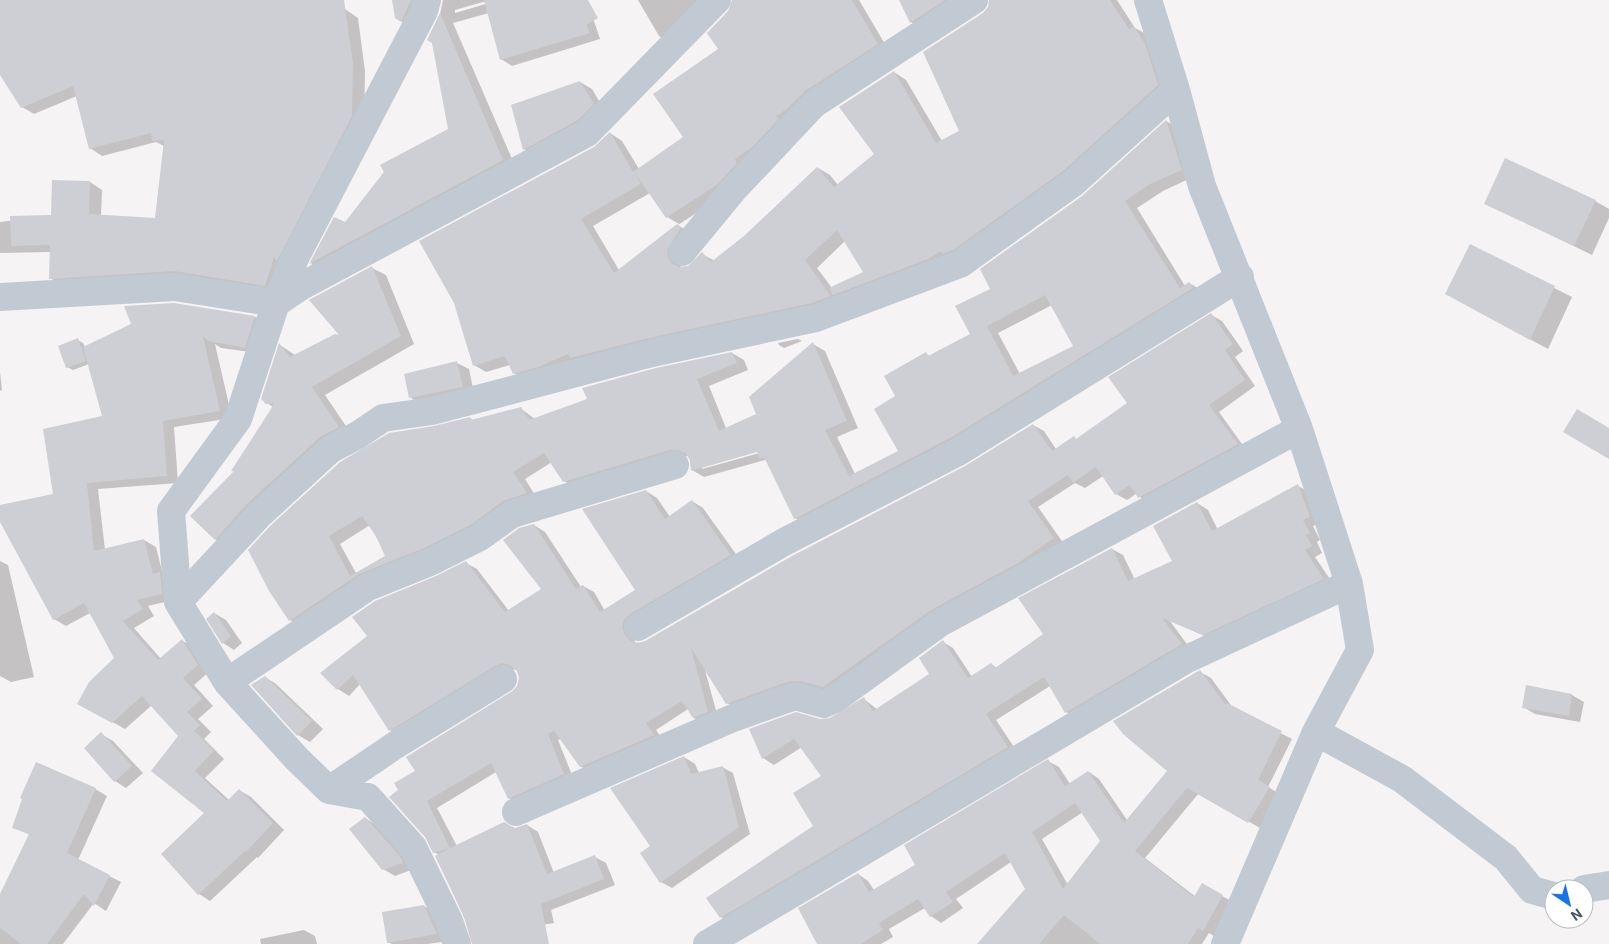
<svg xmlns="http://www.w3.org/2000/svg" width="1609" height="944" viewBox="0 0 1609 944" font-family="Roboto,sans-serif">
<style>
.shadow{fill:#0003;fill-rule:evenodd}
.building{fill:#cdcfd5;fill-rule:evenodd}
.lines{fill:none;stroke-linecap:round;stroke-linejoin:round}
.minor{stroke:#c1cad2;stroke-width:28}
</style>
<rect width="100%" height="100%" fill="#f5f3f3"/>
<!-- shadow -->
<path class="shadow" d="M0,0H332L358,18L365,71L364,123L278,292L62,285L50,278L51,252L0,253V222L52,216L53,182H90L102,190L101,216L156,219L164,146L156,142L102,156L90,148L77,96L34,114L22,107L0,73Z
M393,0H425L413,28L401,21Z
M443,0H490L455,10V13L499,0H587L600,39L512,66L501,59L489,13L453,23L516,168L323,271L311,264L335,218L346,223L449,130L439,19Z
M638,0H716L671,43L659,36Z
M733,0H859L889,51L730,191L678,225L690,233L679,257L681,268H688L702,254L715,261L745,237L818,168L830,175L838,185L876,154L894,72L906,80L942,141L960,132L983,14L989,7L990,0H1117L1135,28L1146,34L1170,92L965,257L847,301L837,295L842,303L526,380L514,373L510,365L486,372L474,365L595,148L610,133L622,141L639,169L685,137L719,49ZM650,193L667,217L679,224L619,270L593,226ZM845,241L865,273L832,288L817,268Z
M901,0H963L922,29L911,22Z
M580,82L592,89L605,111L535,156L524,149Z
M1166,121L1178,128L1193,177L1163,191L1137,208L1185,286L1189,283L1201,290L1205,295L807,525L795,518L768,461L765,460L704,477L692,470L689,456H683L577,488L564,481L552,462L525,479L538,500L303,627L290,620L270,591L435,428L470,418L474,421L520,408L535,419L732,353L744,360L748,370L709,386L726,428L758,414L813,344L825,351L858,428L837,437L855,474L899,451L897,397L926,354L930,356L972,335L991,290L1083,197ZM1052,305L1075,347L1020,374L998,333ZM763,449V452L702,469V466ZM370,525L387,557L356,573L340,544Z
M1595,201L1609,209V218L1592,255L1486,203Z
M1471,246L1572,297L1548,349L1462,302Z
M372,268L386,275L414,344L325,395L352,435L229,547L215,539L235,472L233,471L273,407L267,403L280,345L295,355L342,337Z
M174,304L255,317L267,323L257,353L221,348L215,344L232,418L174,427L178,483L98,489L105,550L144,540L156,547L163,575L173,600L148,606L154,616L134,628L161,659L183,641L194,647L209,672L194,685L213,706L198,719L211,732L204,739L224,759L205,778L229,800L239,790L251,797L284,830L258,858L257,857L210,901L199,894L206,813L179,736L152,705L125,729L91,710L116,659L90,613L66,626L54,619L0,520V507L54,495L103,417L89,364L73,370L67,367L78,340L83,343L85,347Z
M1211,315L1222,321L1243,351L1235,357L1255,386L1219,412L1247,451L1149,504L1136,494L1127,500L1116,494L1103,476L1085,488L1075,483L1038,507L1064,544L838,691L738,709L727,703L705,670L718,718L705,724L694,718L688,709L656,730L664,742L591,773L580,766L561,739L558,740L574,780L520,805L509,798L496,772L437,808L457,846L527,825L538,832L554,873L595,857L606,863L615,885L551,910L554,923L480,935L469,928L436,856L439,855L434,852L417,771L518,687L520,679L517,669L506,671L401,736L390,730L360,684L349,696L338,689L321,673L369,636L436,578L466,563L477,569L509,611L543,589L534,525L545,532L581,587L583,586L594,592L605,611L637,590L646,491L657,498L670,517L692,501L703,508L741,561L633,633L635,643L646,642L966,467L1033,425L1044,431L1056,449L1077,440L1129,404Z
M798,339L802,341L784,348L779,345L778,343Z
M457,363L469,369L474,393L422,404L411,398Z
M0,372L2,390L0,391Z
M1298,486L1309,492L1320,523L1313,526L1320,540L1317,542L1322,553L1315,557L1334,585L1214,640L1170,621L1192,651L1077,718L1066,712L1050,686L996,720L1018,753L732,924L721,917L815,827L822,776L802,747L774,765L763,758L751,730L831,719L864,699L878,710L931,674L943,642L953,648L972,677L991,664L997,668L1045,634L1112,549L1123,555L1135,580L1174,561L1197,503L1208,510L1218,530Z
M0,561L8,565L34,677L11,682L0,676Z
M214,613L226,620L242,643L234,650L223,643Z
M1200,672L1211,678L1233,708L1292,739L1268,787L1280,794L1260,828L1199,793L1145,858L1196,897L1202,885L1233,902L1214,936L1209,933L1202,944H978L1026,889L1011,862L956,899L963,908L941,923L931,916L925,908L889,929L893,937L881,944H834L858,874L868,881L874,890L916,865L1048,761L1059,767L1070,784L1089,772L1099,779L1127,820L1169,770ZM1083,812L1102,841L1068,885L1042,839Z
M265,677L276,684L323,729L310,742L298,735L253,685Z
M1527,687L1572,695L1584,702L1580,722L1535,714L1523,707Z
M101,734L113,741L143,773L126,788L115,781Z
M684,757L695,764L699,773L722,767L733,773L750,834L672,888L661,882L652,846Z
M95,789L107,796L78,860L121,882L106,911L94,903L63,944H0V897L30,835L14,827Z
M365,818L376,825L414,869L395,876L383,869Z
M424,906L435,913L448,941L428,944H392L388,942Z
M304,930L315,936L317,944H261L260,939Z"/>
<!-- building -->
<path class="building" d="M0,0H344L353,63L352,116L277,261L274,257L265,286L174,271L49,279L50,245L11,246L10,216L51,215L52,180L90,181L89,214L155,218L164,140L152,141L151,133L89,149L73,86L21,108L0,75Z
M392,0H411L401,22L395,18Z
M484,0H588L598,18L586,25L590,33L500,60Z
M732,0H852L878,44L805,91L788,108L776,116L779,119L752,147L735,159L737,163L718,184L666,218L634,172L641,184L581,219L614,273L677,224L681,228L667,250L668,258L672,264L679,267L688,266L702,252L711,262L744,236L817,167L834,187L874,154L839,107L894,71L936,143L959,131L923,52L983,13L988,7L989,0H1110L1129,29L1134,26L1145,44L1158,85L1063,171L953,250L942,254L941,251L928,259L833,295L829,288L863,272L837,230L805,260L831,296L812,303L649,338L570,358L568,354L538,367L513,374L505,356L473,366L454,303L419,241L594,147L610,132L633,172L683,137L653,94L718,49L707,33L728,11Z
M899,0H945L910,23Z
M440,13L503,160L309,264L334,217L345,222L384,172L380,165L448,129L432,43L427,40Z
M580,81L594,104L578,120L523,150L511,105Z
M1166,120L1182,170L1150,184L1125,201L1180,288L1189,282L1193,288L950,438L794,519L764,457L760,459L757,452L691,471L690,460L686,454L679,450H670L563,482L544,453L513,472L527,493L503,501L472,524L424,548L359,574L289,621L269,591L248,550L270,526L340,462L389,433L434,426L470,417L471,420L521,407L529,420L587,399L582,388L656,368L732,352L737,363L697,379L719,431L756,414L749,397L813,342L847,421L825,430L849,476L898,451L874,409L895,396L884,376L926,352L928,356L970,334L955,306L990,289L980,269L1082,196ZM1045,295L1073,346L1013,376L987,326ZM362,516L376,536L385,556L350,576L329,536Z
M1505,158L1596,200L1574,246L1484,204Z
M1470,244L1555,286L1530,340L1445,294Z
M372,266L401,336L312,387L339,427L320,437L248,503L215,540L190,516L234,471H231L271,409L274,403L266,404L261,399L279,343L290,357L335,334L339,335L309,300Z
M174,303L255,316L245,348L208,341L203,336L220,411L163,421L167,476L87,483L94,551L144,539L153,574L160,572L162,594L137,600L143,609L123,621L158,660L182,639L198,665L183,678L202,699L187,712L200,725L194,731L214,751L195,771L227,801L239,789L273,823L246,852L245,851L198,895L161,854L204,813L151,771L178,736L142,696L112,723L77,704L89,682L114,658L84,603L53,620L0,522V505L53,494L43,429L102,416L83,347L131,324L124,306Z
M1211,313L1233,344L1225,350L1245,380L1209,405L1238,444L1138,498L1130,485L1115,495L1096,467L1073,483L1068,475L1028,501L1054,538L1018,563L931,610L823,687L799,681H790L726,704L691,648L708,712L693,718L682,701L646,723L654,735L580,767L554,731L548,734L564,774L508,799L491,763L427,801L450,848L504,822L515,828L527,824L547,874L595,855L604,879L541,904L549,944H472L463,914L435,856L450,848L433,853L425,837L389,797L398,790L394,783L415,771L406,757L511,692L517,686L519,678L517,671L510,665L502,663L495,666L389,731L353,675L337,690L320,673L367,636L352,617L375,601L436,576L466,561L505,612L541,589L503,540L519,528L534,524L576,589L583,585L600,612L635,590L582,509L646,490L665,519L692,500L731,555L630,614L624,620L622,627L625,635L631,641L639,643L645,641L792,556L965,466L1033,424L1052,451L1074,436L1076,439L1127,403L1108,377Z
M78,338L86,361L66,368L58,346Z
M457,361L463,387L409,398L404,374Z
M1577,409L1609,428V459L1563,432Z
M1298,484L1310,517L1303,520L1310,533L1306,535L1312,546L1305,550L1324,579L1203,635L1162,618L1182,644L1065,713L1044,677L986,714L1008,747L720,918L706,898L813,826L793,793L821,776L794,739L762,759L749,729L796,712L820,719L830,718L864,697L873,711L929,674L919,658L943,640L968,678L991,663L995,668L1043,634L1018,598L1112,548L1128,581L1172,561L1153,526L1197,502L1212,531Z
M214,612L231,636L222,644L206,619Z
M1200,670L1226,705L1227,703L1282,731L1258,780L1270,787L1248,823L1187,788L1135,851L1194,897L1202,883L1223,895L1203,931L1198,928L1188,944H1100L1064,915L1039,944H977L1025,889L1005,853L946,892L953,902L930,917L918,899L879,923L883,930L861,944H817L798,908L858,873L869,892L915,865L904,845L1048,759L1065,786L1088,771L1124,823L1167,771L1123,734L1113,721ZM1075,803L1100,841L1063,889L1032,832Z
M265,676L312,721L297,736L251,685Z
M1526,685L1572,694L1569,716L1522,708Z
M101,732L132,766L114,782L84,748Z
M684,756L691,774L723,766L739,827L660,883L640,853L650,846L610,788Z
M36,762L96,788L67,853L110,875L94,906L84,894L47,944H21L0,928V894L29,834L12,828L22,799L20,798Z
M365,817L400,856L403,863L382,870L349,829Z
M424,905L437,934L387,943L382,912Z"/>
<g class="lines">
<!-- minor -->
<path class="minor" d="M427,0L424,11L295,258L276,303L238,419L171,511L178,602L227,682L297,759L329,790L368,797L413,847L449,921L457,944
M1148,0L1176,90L1202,186L1299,429L1349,584L1360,650L1316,732L1225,944
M682,252L733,190L814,104L974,0
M0,297L175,287L276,303L300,287L587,133L717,0
M178,602L259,515L331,449L358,435L383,418L432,411L652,353L816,318L960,264L1073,183L1176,90
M638,627L784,542L958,452L1240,277
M227,682L368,587L430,562L480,537L512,514L675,465
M1316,732L1402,779L1506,858L1532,890L1554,896
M329,790L397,744L503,679
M516,812L733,718L795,696L824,704L835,699L940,623L1299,429
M1584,889L1609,885
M707,944L1187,659L1349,584"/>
</g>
<!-- north arrow -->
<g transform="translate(1569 904) rotate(145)"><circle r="24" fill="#ffffff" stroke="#b7bbc0"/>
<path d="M0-4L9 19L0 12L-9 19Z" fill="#1a73e8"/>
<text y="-8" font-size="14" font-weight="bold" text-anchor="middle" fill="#4a5661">N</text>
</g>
</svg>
